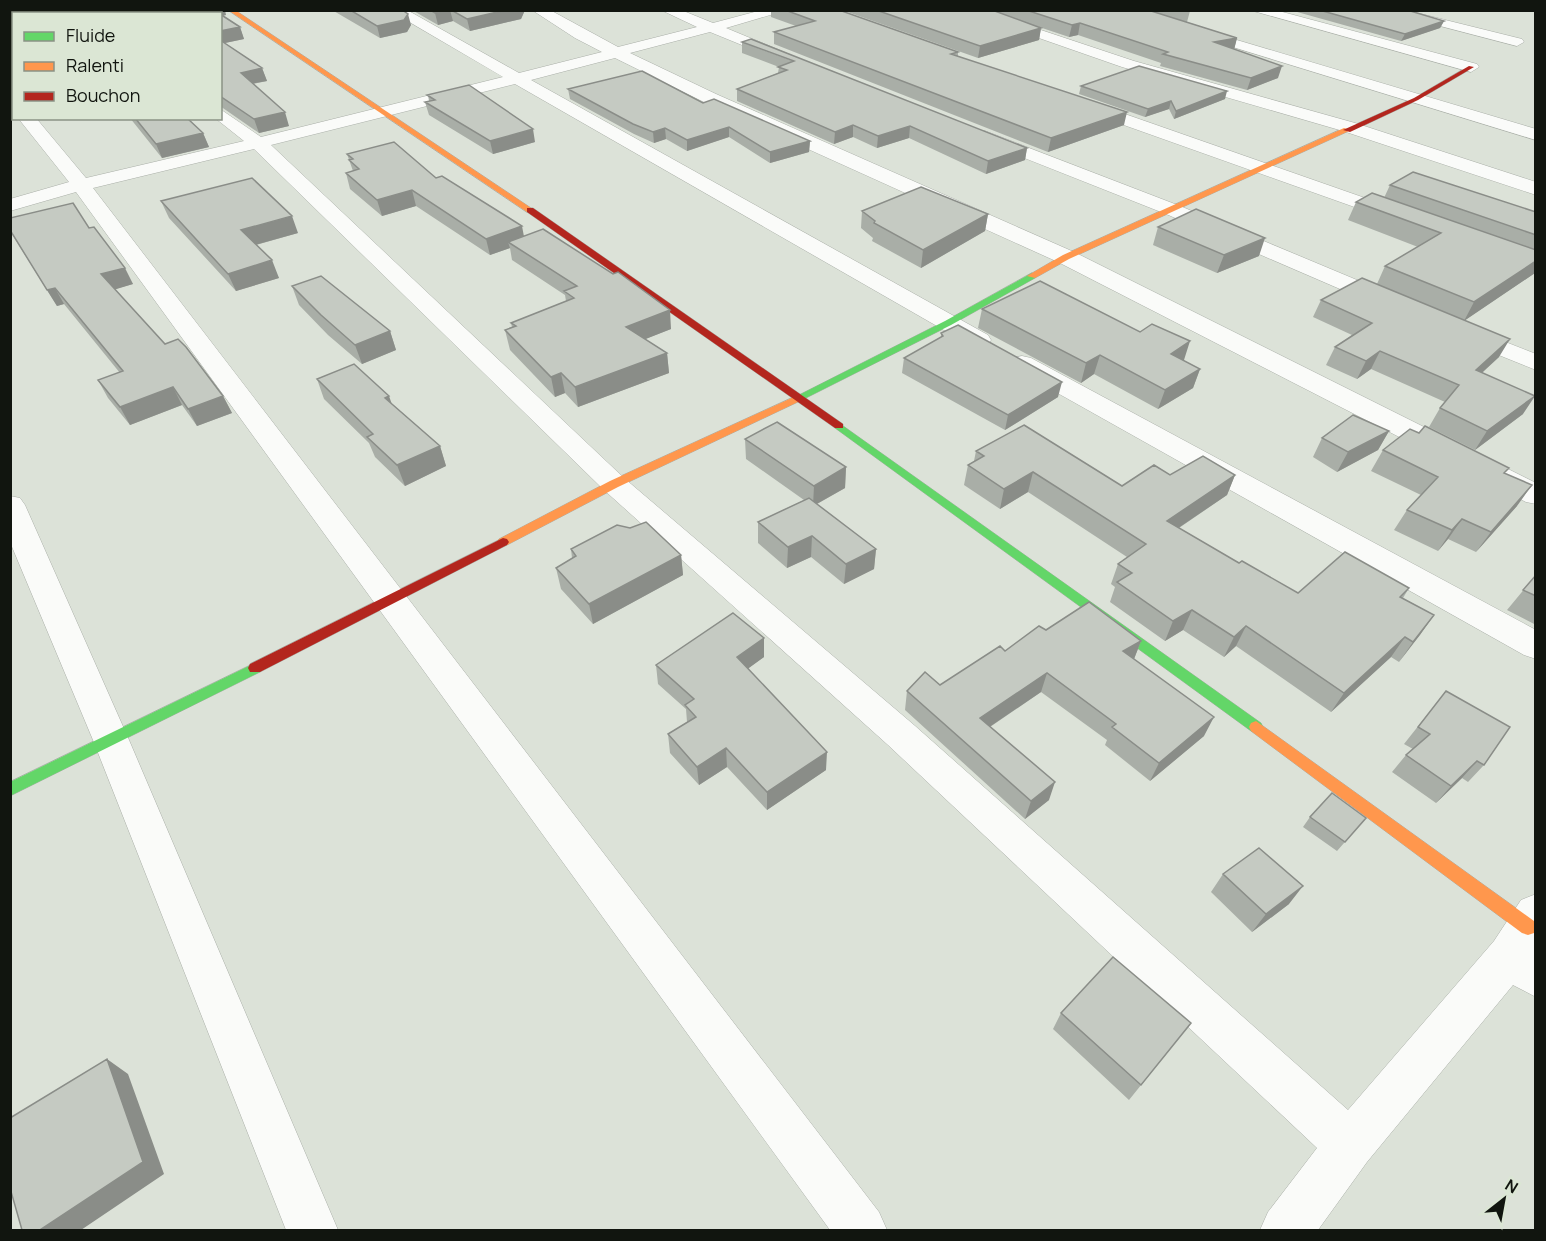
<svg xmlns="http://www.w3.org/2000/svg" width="1546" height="1241" viewBox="0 0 1546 1241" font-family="Manrope,sans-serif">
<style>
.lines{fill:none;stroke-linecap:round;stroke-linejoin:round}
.street-casing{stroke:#aaafa8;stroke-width:1}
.fast-casing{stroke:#aaafa8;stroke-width:1}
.slow-casing{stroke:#aaafa8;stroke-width:1}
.jam-casing{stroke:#aaafa8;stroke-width:1}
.street{fill:#fafbf9;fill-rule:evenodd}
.fast{fill:#63d668;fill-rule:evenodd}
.slow{fill:#ff974d;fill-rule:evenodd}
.jam{fill:#b3261e;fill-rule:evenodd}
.wall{fill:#a9aea7}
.shaded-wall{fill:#8a8d88}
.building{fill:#c5cac2;stroke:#8a8d88;stroke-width:1.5}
</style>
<rect width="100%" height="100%" fill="#dce2d8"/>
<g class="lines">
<!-- street casing -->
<g class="street-casing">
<path id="street" d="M389,10H407L519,73L602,52L575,38L532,10H550L618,47L697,27L661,10H681L713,23L762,10H787L726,28L791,55L794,58L791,61H781L710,32L630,53L716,94L1074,252L1536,483V504L1526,502L1058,262L704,102L615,58L531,80L988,335L991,340L988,345L979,347L970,345L515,84L271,145L624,478L914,725L1348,1110L1494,941L1521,900L1536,894V997L1513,985L1367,1162L1318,1230H1260L1268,1212L1317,1148L888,745L604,490L254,149L93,188L879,1212L887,1230H830L76,192L10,211V199L69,182L18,118H36L86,178L244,141L215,118H220V109L261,137L503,77Z
M959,10H981L1134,61L1355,123L1536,182V195L1343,131L1122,67Z
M1112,10H1136L1536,129V140Z
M1250,10H1275L1477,64L1479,67L1471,72Z
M1379,10H1405L1522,39L1524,42L1517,46Z
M1082,99L1405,212L1408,216L1405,220H1391L1076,108L1074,104Z
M985,131L1180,206L1400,298L1404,303L1400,308H1384L1166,214L979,140L976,136L979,132Z
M1462,325L1536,354V370L1454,337L1450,332L1454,327Z
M1022,356L1031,358L1536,630V659L1524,655L1013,368L1010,363L1013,358Z
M10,496L20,498L25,505L129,740L338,1230H286L93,740L10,542Z"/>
</g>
<!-- fast casing -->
<g class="fast-casing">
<path id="fast" d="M1032,273L1037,276L1035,278L951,325L800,401H792L791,399L945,321Z
M839,423L1261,723L1263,727L1261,731L1256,733L1251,731L835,428V424Z
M255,663L260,664L262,668L260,672L10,796V782Z"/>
</g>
<!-- slow casing -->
<g class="slow-casing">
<path id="slow" d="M228,10H235L534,210L527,212Z
M1344,128L1351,130L1069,259L1035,278L1027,276L1063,255Z
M796,396L800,397V401L618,487L507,545H499L497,542L499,539L610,481Z
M1256,721L1534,921V933L1528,935L1522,933L1251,731L1249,727L1251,723Z"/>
</g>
<!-- jam casing -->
<g class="jam-casing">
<path id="jam" d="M1469,66L1474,67L1418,100L1350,132L1343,130L1414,98Z
M527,208H533L843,424V428H835L527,212Z
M503,538L507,539L509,542L507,545L260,672H250L248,668L250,664Z"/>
</g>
<!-- street -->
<use href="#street" class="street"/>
<!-- fast -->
<use href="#fast" class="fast"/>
<!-- slow -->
<use href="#slow" class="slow"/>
<!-- jam -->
<use href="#jam" class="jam"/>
</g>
<!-- wall -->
<path class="wall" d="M332,10H402L411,25L407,32L380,38Z
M412,10H525L521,19L470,31L453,21L438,25Z
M771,10H839L958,52V56L1124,125L1048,152L774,44V32L796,26L771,17Z
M842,10H1188L1190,11L1187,22L1237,38L1234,49L1278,78L1247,90L1160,66L1161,63L1078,35L1069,37L1015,19L1041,28L1039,40L978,58Z
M1290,10H1407L1444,21L1440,28L1401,41Z
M220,14L226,15L223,16L240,27L244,39L225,43L262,68L267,81L253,84L289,126L259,133L220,106Z
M10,40H14V52L10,53Z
M742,42L1027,148L1025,160L986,174L909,138L877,148L853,137L834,144L737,101V89L778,73L779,67L742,53Z
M1081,86L1225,99L1174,119L1169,109L1145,117L1079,94Z
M568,89L703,103L810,141L809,152L770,163L729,137L687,151L666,139L654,143L634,134L570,99Z
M428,95L535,142L493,154L429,115L425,102L429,101Z
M130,118H187L203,133L209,147L162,158Z
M347,154L436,178L524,236L671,329L645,339L667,353L669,373L578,407L565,393L555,397L510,350L505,330L512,327L511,323L566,301L565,295L512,260L510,248L490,255L416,206L382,216L350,189L346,173L353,171Z
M1390,185L1536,212L1535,273L1465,320L1499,357L1482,373L1523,414L1475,450L1429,427L1440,408L1445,402L1371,369L1357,379L1326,365L1335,347L1352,335L1313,317L1321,300L1377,284L1385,266L1418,247L1348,220L1356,202L1384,198Z
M161,201L298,233L256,245L279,278L236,291L169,218Z
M862,211L988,214L985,231L921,268L872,241L873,238L861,228Z
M1158,227L1259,256L1217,273L1153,245Z
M89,228L133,284L115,289L165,344L223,396L232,413L197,426L182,405L130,425L108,398L98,380L120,373L64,304L57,306L10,231Z
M292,286L390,331L396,350L362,364L328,335L299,305Z
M982,309L1184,360H1183L1200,369L1193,388L1158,409L1094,374L1081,383L978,328Z
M941,333L1058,397L1005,430L902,373L904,358L941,338Z
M317,379L392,404L440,446L446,466L405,486L375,457L369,443L324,399Z
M1389,431L1378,450L1337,472L1313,457L1322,438Z
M745,439L846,467L845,488L817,504L876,549L874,569L844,584L811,557L787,568L758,543V522L804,500L746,459Z
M1383,450L1505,474L1517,506L1476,552L1448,539L1438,551L1394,530L1407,510L1421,495L1371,471Z
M976,451L1122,486L1170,475H1235L1227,495L1179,528L1239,563L1298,593L1409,588L1403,598L1434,615L1399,662L1391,657L1331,712L1236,646L1224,657L1183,630L1165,641L1110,602L1115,587L1111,584L1118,564L1127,557L1028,492L1000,509L964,485L968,465L974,461Z
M571,549L681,555L683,575L593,624L561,589L556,568L572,558Z
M1536,575V625L1507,610Z
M1046,630L1141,641L1134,659L1204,736L1150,781L1105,745L1107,740L1041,692L990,727L1049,800L1025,819L905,710L907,691L940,685Z
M764,657L748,668L826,770L767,810L727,767L699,785L670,753L668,734L687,722L686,709L658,684L656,665Z
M1446,691L1484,765L1468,782L1462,778L1436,803L1392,772L1406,755L1413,749L1404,744Z
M1310,817L1366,818L1337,851L1303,827Z
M1223,874L1289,904L1252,932L1211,892Z
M1061,1013L1191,1023L1129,1100L1053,1029Z"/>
<!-- shaded-wall -->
<path class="shaded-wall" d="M211,10H225L226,15L220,16Z
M447,10H450L453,21L438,25L435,13Z
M506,10H525L521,19L470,31L467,19Z
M408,14L411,25L407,32L380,38L377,26Z
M1444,21L1440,28L1401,41L1405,34Z
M1080,23L1078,35L1069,37L1072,25Z
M240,27L244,39L220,44V31Z
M1041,28L1039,40L978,58L980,46Z
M1237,38L1234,50L1214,42Z
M1282,66L1278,78L1247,90L1251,78Z
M262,68L267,81L245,85L241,73Z
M1227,91L1225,99L1174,119L1176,111Z
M1171,101L1169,109L1145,117L1148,109Z
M285,112L289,126L259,133L254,119Z
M1127,112L1124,125L1048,152L1051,138Z
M853,125V137L834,144L835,132Z
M910,126L909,138L877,148L878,136Z
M729,127V137L687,151V140Z
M665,128L666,139L654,143L653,132Z
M533,129L535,142L493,154L490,141Z
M203,133L209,147L162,158L156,144Z
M810,141L809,152L770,163V152Z
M1027,148L1025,160L986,174L988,161Z
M412,190L416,206L382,216L377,200Z
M988,214L985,231L921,268L923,250Z
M292,216L298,233L248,247L241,230Z
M522,226L525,242H508L510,248L490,255L486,239Z
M1265,238L1259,256L1217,273L1224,255Z
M272,260L279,278L236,291L228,274Z
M1536,261L1535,273L1464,321L1474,302Z
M125,268L133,284L110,291L101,274Z
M55,288L64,304L57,306L47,290Z
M670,310L671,329L628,346L626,327Z
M390,331L396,350L362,364L355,345Z
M1510,339L1499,357L1465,388L1476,370Z
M1190,341L1184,360L1164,373L1171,354Z
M1380,351L1371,369L1357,379L1366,361Z
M667,353L669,373L578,407L575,387Z
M1100,355L1094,374L1081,383L1086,363Z
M1200,369L1193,388L1158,409L1165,390Z
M561,373L565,393L555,397L551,377Z
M1062,382L1058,397L1005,430L1008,415Z
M173,387L182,405L130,425L120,407Z
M223,396L232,413L197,426L188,409Z
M389,396L396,416L385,398Z
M1535,396L1523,414L1475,450L1487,431Z
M1389,431L1378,450L1337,472L1348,452Z
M440,446L446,466L405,486L397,465Z
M846,467L845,488L813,506L814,486Z
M1033,472L1028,492L1000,509L1004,489Z
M1235,475L1227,495L1159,541L1167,521Z
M1532,485L1517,506L1476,552L1491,532Z
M1462,519L1448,539L1438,551L1452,530Z
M812,536L811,557L787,568L788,547Z
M876,549L874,569L844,584L846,564Z
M681,555L683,575L593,624L589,604Z
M1192,610L1183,630L1165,641L1173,621Z
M1434,615L1420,635L1399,662L1413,642Z
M1246,626L1236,646L1224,657L1234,637Z
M1405,637L1391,657L1331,712L1344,693Z
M764,638V657L738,676L737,657Z
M1141,641L1134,659L1123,651Z
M1047,673L1041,692L976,736L980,718Z
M1214,717L1204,736L1150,781L1159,763Z
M726,748L727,767L699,785L697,767Z
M827,752L826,770L767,810V792Z
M1477,761L1462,778L1436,803L1451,786Z
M1055,782L1049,800L1025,819L1031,801Z
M1303,886L1289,904L1252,932L1266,914Z
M107,1059L128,1074L164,1174L81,1230H40Z"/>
<!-- building -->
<path class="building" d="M10,10H216L220,14H14V40H10Z
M350,10H402L408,14L404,20L377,26Z
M430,10H447L435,13Z
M451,10H506L467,19Z
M785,10H839L958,52L951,54L1127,112L1051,138L774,32L815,21Z
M876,10H992L1041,28L980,46Z
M1026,10H1148L1237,38L1214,42L1282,66L1251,78L1163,54L1168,52L1080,23L1072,25Z
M1319,10H1407L1444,21L1405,34Z
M220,14L240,27L220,31Z
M751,39L1027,148L988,161L910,126L878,136L853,125L835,132L737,89L787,70L778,67L794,61L742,42Z
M220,40L262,68L241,73L285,112L254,119L220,96Z
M1139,66L1227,91L1176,111L1171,101L1148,109L1081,86Z
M642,71L703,103L714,99L810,141L770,152L729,127L687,140L665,128L653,132L633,124L568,89Z
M469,85L533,129L490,141L425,102L435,100L427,95Z
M135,118H187L203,133L156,144Z
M394,142L436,178L442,176L522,226L486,239L412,190L377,200L346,173L359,169L349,160L353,159L347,154Z
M1413,172L1536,212V235L1390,185Z
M252,178L292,216L241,230L272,260L228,274L161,201Z
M921,187L988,214L923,250L874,223L875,221L862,211Z
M1372,193L1536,250V261L1474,302L1385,266L1441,233L1356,202Z
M73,203L89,228L94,227L125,268L101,274L165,344L178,339L186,347L223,396L188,409L173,387L120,407L98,380L123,371L55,288L47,290L10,230V218Z
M1196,209L1265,238L1224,255L1158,227Z
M543,229L613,274L618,272L670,310L626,327L667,353L575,387L561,373L551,377L505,330L516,326L511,323L574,298L564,291L577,286L508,242Z
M321,276L390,331L355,345L321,315L292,286Z
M1362,278L1510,339L1476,370L1535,396L1487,431L1440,408L1459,385L1380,351L1366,361L1335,347L1372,323L1321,300Z
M1040,281L1140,332L1152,324L1190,341L1171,354L1200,369L1165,390L1100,355L1086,363L982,309Z
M958,325L1062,382L1008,415L904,358L943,336L941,333Z
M354,364L389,396L385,398L440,446L397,465L367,437L373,434L317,379Z
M1353,415L1389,431L1348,452L1322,438Z
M777,422L846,467L814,486L745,439Z
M1024,425L1122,486L1154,465L1170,475L1203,456L1235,475L1167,521L1239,563L1242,561L1298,593L1345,552L1409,588L1400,597L1434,615L1413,642L1405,637L1344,693L1246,626L1234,637L1192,610L1173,621L1117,582L1132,573L1118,564L1146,544L1033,472L1004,489L968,465L984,456L976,451Z
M1425,426L1509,468L1504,473L1532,485L1491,532L1462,519L1452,530L1407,510L1438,477L1383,450L1410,429L1419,433Z
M809,498L876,549L846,564L812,536L788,547L758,522Z
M646,522L681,555L589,604L556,568L576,556L571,549L617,525L630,528Z
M1536,575V596L1523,590Z
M1089,602L1141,641L1123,651L1214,717L1159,763L1112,727L1116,724L1047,673L980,718L1055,782L1031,801L907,691L925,672L940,685L1000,646L1005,651L1039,626L1046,630Z
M733,613L764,638L737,657L827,752L767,792L726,748L697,767L668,734L696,717L685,705L694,699L656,665Z
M1446,691L1510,727L1484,765L1477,761L1451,786L1406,755L1430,734L1418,727Z
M1332,793L1366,818L1345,842L1310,817Z
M1259,848L1303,886L1266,914L1223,874Z
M1113,957L1191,1023L1141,1085L1061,1013Z
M107,1059L143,1162L40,1230H22L10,1188V1118Z"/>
<!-- border -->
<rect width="1546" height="1241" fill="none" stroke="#11150f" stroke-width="24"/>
<!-- legend -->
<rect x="12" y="12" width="210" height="108" fill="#dbe6d4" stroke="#8a9285" stroke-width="1.5"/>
<rect x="24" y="32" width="30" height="9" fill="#63d668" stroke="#8a9285" stroke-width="1.5"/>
<text x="66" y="42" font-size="18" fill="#11150f">Fluide</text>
<rect x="24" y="62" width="30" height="9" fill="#ff974d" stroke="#8a9285" stroke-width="1.5"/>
<text x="66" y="72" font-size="18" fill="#11150f">Ralenti</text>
<rect x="24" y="92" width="30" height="9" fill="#b3261e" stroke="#8a9285" stroke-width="1.5"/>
<text x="66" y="102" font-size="18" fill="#11150f">Bouchon</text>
<!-- north arrow -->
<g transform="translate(1504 1199) rotate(31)" stroke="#dbe6d4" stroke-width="4.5" paint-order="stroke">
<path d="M0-4.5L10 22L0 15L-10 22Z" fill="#11150f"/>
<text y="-9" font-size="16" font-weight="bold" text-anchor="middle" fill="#11150f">N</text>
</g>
</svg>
